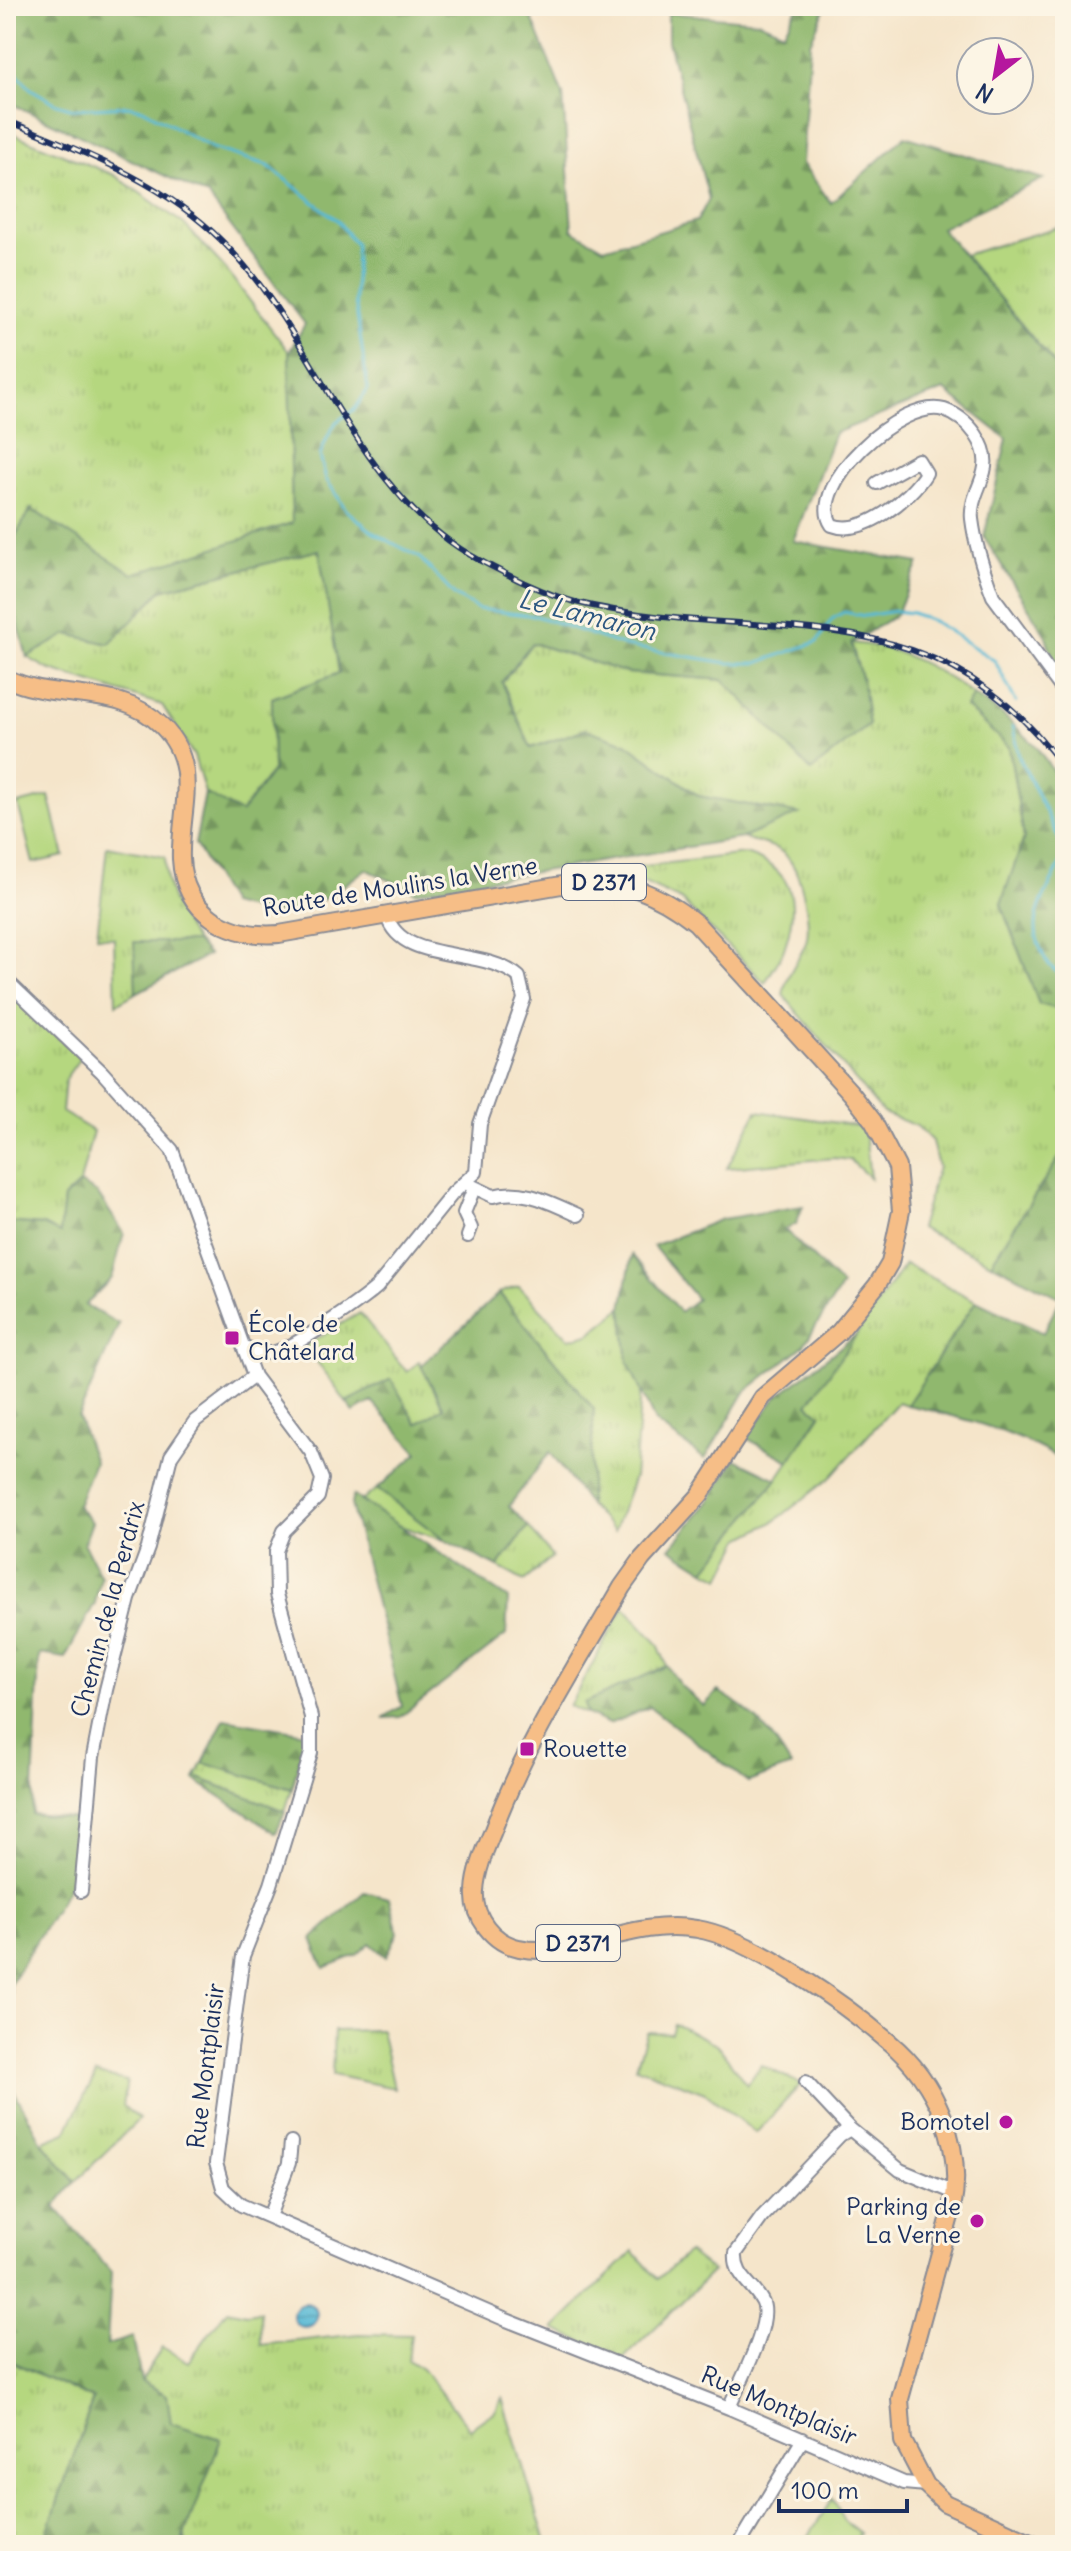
<svg xmlns="http://www.w3.org/2000/svg" width="1071" height="2551" viewBox="0 0 1071 2551" font-family="Delius,sans-serif">
<style>
.grass{fill:url(#grass-tufts);stroke:#68836e;stroke-width:2}
.forest{fill:url(#forest-firs);stroke:#567466;stroke-width:2}
.garden{fill:#b5d77f;stroke:#68836e;stroke-width:2}
.water{fill:url(#water-rules);stroke:#38749a;stroke-width:2}
.lines{fill:none;stroke-linecap:round;stroke-linejoin:round}
.stream{stroke:#56b9d5;stroke-width:3}
.minor-casing{stroke:#888a94;stroke-width:16}
.major-casing{stroke:#888a94;stroke-width:20}
.minor{stroke:#fff;stroke-width:12}
.major{stroke:#f6be87;stroke-width:16}
.rail-casing{stroke:#1b2f5e;stroke-width:6}
.rail{stroke:#fcf5e5;stroke-width:3;stroke-dasharray:9;stroke-linecap:butt}
.poi-dot{fill:#b5179e;stroke:#fcf5e5;stroke-width:3}
.labels{text-anchor:middle;stroke-width:6;stroke-linejoin:round;paint-order:stroke}
.shield{fill:#fcf5e5;stroke:#5e6a86;stroke-width:2}
.shield-label{font-size:22px;font-weight:bold;fill:#1b2f5e}
.street-label{font-size:24px;fill:#1b2f5e;stroke:#fcf5e5}
.poi-label{font-size:24px;fill:#1b2f5e;stroke:#fcf5e5;text-anchor:start}
.water-label{font-size:26px;font-style:italic;fill:#2d5882;stroke:#fcf5e5}
</style>
<defs>
<pattern id="grass-tufts" width="24" height="20" patternUnits="userSpaceOnUse" patternTransform="scale(2)"><rect width="24" height="20" fill="#b5d77f"/><path d="M3 7l-1-3M5 7V3M7 7l1-3M15 17l-1-3M17 17v-4M19 17l1-3" fill="none" stroke="#9bb970"/></pattern>
<pattern id="forest-firs" width="22" height="20" patternUnits="userSpaceOnUse" patternTransform="scale(2)"><rect width="22" height="20" fill="#90b86e"/><path d="M5 1l3.5 6h-7zM16 11l3.5 6h-7z" fill="#75965e"/></pattern>
<pattern id="water-rules" width="6" height="5" patternUnits="userSpaceOnUse" patternTransform="scale(2)"><rect width="6" height="5" fill="#56b9d5"/><path d="M0 2.5h6" fill="none" stroke="#4697b0"/></pattern>
</defs>
<rect width="100%" height="100%" fill="#fcf5e5"/>
<filter id="ink" filterUnits="userSpaceOnUse"><feTurbulence type="fractalNoise" baseFrequency=".0125" numOctaves="2"/><feDisplacementMap in="SourceGraphic" scale="16" xChannelSelector="R" yChannelSelector="G"/><feConvolveMatrix kernelMatrix="1 2 1 2 8 2 1 2 1" color-interpolation-filters="sRGB"/></filter>
<filter id="wash" filterUnits="userSpaceOnUse"><feTurbulence type="fractalNoise" baseFrequency=".006" numOctaves="4" result="noise"/><feDisplacementMap in="SourceGraphic" scale="32" xChannelSelector="R" yChannelSelector="G"/><feGaussianBlur stdDeviation="1.8" result="paint"/><feColorMatrix in="noise" values="0 0 0 0 0 0 0 0 0 0 0 0 0 0 0 0 0 1.4 0 .05"/><feComposite in="paint" operator="in"/></filter>
<g filter="url(#wash)">
<rect width="100%" height="100%" fill="#f5e5ca"/>
<!-- grass -->
<path class="grass" d="M6,131L114,175L184,224L223,266L289,352L292,523L133,575L31,509L6,552Z
M1065,225V377L964,255Z
M319,550L340,673L272,698L273,770L240,813L205,793L194,756L162,705L48,669L27,657L67,634L109,644L162,590Z
M532,643L627,673L724,680L811,770L863,684L851,643C895,645 939,669 973,695L966,707L1009,747L1024,838L1001,905L1039,1004L1065,1011V1169L1059,1159L991,1263L920,1228L938,1167L932,1141L917,1126L883,1113L783,995C786,974 797,964 805,945C813,925 802,874 787,857C777,845 757,842 742,838L797,814L699,796L626,743L531,749L502,683Z
M107,846L165,857C165,892 177,913 196,942H135L136,993L116,1004L114,938L97,936Z
M745,854C795,869 800,903 784,949C780,961 771,971 765,983L681,900L638,880L589,875L594,872Z
M6,989L80,1058L65,1079L62,1112L93,1131L80,1183L64,1198L60,1234L43,1225L6,1222Z
M757,1111L858,1126L865,1133L870,1178L850,1160L834,1158L727,1168Z
M905,1264L976,1301L907,1405L898,1402L831,1477L775,1521L741,1539L721,1578L705,1570L777,1479L820,1415L807,1405Z
M519,1286L569,1339L589,1334L622,1308L628,1362L641,1390L634,1477L614,1531L589,1505L593,1409L499,1293Z
M360,1313L407,1372L419,1362L445,1407L417,1424L390,1380L346,1402L305,1345Z
M377,1489L446,1541L394,1524L361,1501Z
M528,1526L552,1557L524,1581L498,1567Z
M624,1607L658,1644L667,1666L584,1703L587,1714L569,1706Z
M203,1763L292,1789L285,1811L196,1777Z
M674,2024L717,2044L747,2085L761,2065L801,2084L756,2133L705,2093L636,2067L647,2032L671,2033Z
M381,2030L394,2088L332,2075L334,2031Z
M96,2074L127,2081L123,2106L139,2119L75,2182L42,2142L66,2132Z
M633,2251L658,2279L688,2252L713,2271L623,2359L554,2329Z
M227,2310L246,2314L260,2312L261,2345L359,2334L411,2335L408,2360L422,2369L470,2429L496,2410L502,2398L547,2545H186L171,2423L141,2382L162,2347L188,2362Z
M6,2359L93,2399L43,2545H6Z"/>
<!-- forest -->
<path class="forest" d="M6,6H527L563,95L572,230L604,248L697,221L709,199L668,42V13L758,21L784,32L798,6H826L810,43L802,163L831,203L905,136L1043,179L941,228L1065,377V739L1060,732L1064,698L1046,636L984,537L1007,439L944,390L835,433L793,541L919,563L896,615L851,643L863,684L869,725L811,771L724,680L627,673L532,643L502,682L531,748L585,729L626,743L699,796L799,814L742,838L415,892L366,869C311,909 299,924 230,904L195,844L205,793L241,813L273,770L272,698L339,673L319,550L162,590L109,644L68,634L27,657L12,601L6,597V552L31,509L133,574L292,523L289,352L305,324L208,196L6,101Z
M973,695L1003,715L1036,746L1065,789V1011L1039,1004L1001,904L1024,838L1009,747L966,707Z
M134,942H196L208,955L136,993Z
M1059,1158L1065,1169V1462C1017,1432 962,1417 907,1405L976,1301L1043,1333L1061,1298L991,1263Z
M80,1183L97,1193L124,1233L112,1278L85,1305L119,1324L78,1417L94,1462L77,1506L92,1522L84,1544L101,1577L95,1603L65,1658L39,1654L32,1814L80,1819L70,1885L10,1984L12,2087L42,2142L75,2182L55,2207L111,2272L107,2345L133,2337L141,2381L167,2395L171,2423L221,2439L183,2538L186,2545H43L93,2399L6,2359V1222L43,1225L60,1233L64,1198Z
M803,1206L796,1224L784,1229L842,1286L803,1346L745,1392L705,1459L655,1422L628,1362L622,1308L632,1255L680,1312L697,1299L653,1246L722,1219Z
M499,1293L594,1409L589,1505L550,1452L509,1506L528,1526L498,1567L446,1541L377,1489L418,1453L372,1402L354,1412L346,1402L391,1379L417,1424L444,1408L421,1366Z
M857,1334L808,1404L820,1414L789,1461L746,1438L777,1397Z
M735,1459L777,1479L705,1570L670,1548L709,1502Z
M353,1495L508,1599L506,1635L400,1717L383,1718L402,1706L351,1504Z
M667,1666L681,1686L704,1706L718,1691C754,1712 770,1731 791,1766L748,1782L650,1707L609,1724L587,1714L584,1703Z
M224,1719L306,1733L292,1789L203,1763Z
M196,1777L285,1811L276,1833L195,1780Z
M364,1892L389,1898L398,1933L386,1957L370,1943L357,1955L324,1968L312,1939Z"/>
<!-- garden -->
<path class="garden" d="M49,796L64,856L33,863L18,804Z
M832,2499L844,2521L860,2533L851,2545H803Z"/>
<!-- water -->
<path class="water" d="M293 2315a12 12 0 1 1 24 0a12 12 0 1 1-24 0Z"/>
<g class="lines">
<!-- stream -->
<path class="stream" d="M6,61L31,89L57,104L74,109L128,106L143,109L212,148L267,165L337,220L356,245L355,301L368,389L355,409L336,422L327,438L320,456L326,479L347,511L374,533L419,557L455,596L478,609L536,616L625,646L728,663H757L817,642L832,619L844,612L865,616L895,611L912,613L935,622L995,661L1016,702
M1013,726L1019,757L1065,851
M1065,852C1054,887 1024,911 1041,950C1046,962 1052,971 1065,976"/>
</g>
</g>
<g filter="url(#ink)">
<g class="lines">
<!-- minor casing -->
<g class="minor-casing">
<path id="minor" d="M877,483L918,460L926,473C910,499 863,537 832,525C805,486 903,397 944,410C968,418 991,446 984,472C980,487 970,502 972,519C975,544 984,572 993,596L1065,693
M6,980L102,1072L172,1150L254,1376L311,1452L322,1479L318,1497L284,1531L276,1551L277,1594L311,1717V1753L271,1885L243,1956L216,2163L223,2188L241,2205L504,2319L729,2408L904,2483L926,2485
M466,1183L493,1196C522,1187 551,1203 578,1215
M468,1236L471,1228L464,1213L474,1188
M245,1347C253,1351 266,1355 275,1352C295,1348 361,1301 377,1287L453,1193L476,1172L480,1124L524,999L519,977C483,946 401,965 387,916
M81,1891L93,1757L106,1690L129,1599L148,1548L171,1456L195,1421L254,1376
M806,2082L850,2129
M269,2217L289,2163L291,2142
M729,2408C738,2385 774,2321 762,2301C752,2283 734,2276 736,2253L762,2217L840,2135L850,2129L900,2170L955,2193
M739,2545L803,2439
M1062,2545L1065,2541"/>
</g>
<!-- major casing -->
<g class="major-casing">
<path id="major" d="M6,678C55,703 119,683 162,726C202,766 179,811 181,859C184,914 230,938 279,934L573,883C623,879 657,892 696,923L851,1093L873,1121L897,1167L901,1211L890,1263L877,1285L839,1332L763,1397L700,1495L642,1559L622,1587C576,1667 524,1746 492,1833C485,1850 476,1871 475,1891C473,1917 493,1943 519,1948C572,1960 633,1917 697,1929C752,1938 846,2005 889,2042C936,2081 965,2147 952,2209L900,2399L903,2441L926,2485L945,2503L1037,2545"/>
</g>
<!-- minor -->
<use href="#minor" class="minor"/>
<!-- major -->
<use href="#major" class="major"/>
<!-- rail casing -->
<g class="rail-casing">
<path id="rail" d="M6,120C83,152 162,181 222,241C319,337 352,491 479,560C510,576 542,593 575,602C764,648 929,582 1065,769"/>
</g>
<!-- rail -->
<use href="#rail" class="rail"/>
</g>
</g>
<!-- markers -->
<g class="poi-dot">
<rect x="224" y="1330" width="16" height="16" rx="4"/>
<rect x="519" y="1741" width="16" height="16" rx="4"/>
<circle cx="1006" cy="2122" r="8"/>
<circle cx="977" cy="2221" r="8"/>
</g>
<g class="labels">
<!-- shield labels -->
<g class="shield">
<rect x="562" y="864" width="84" height="36" rx="6"/>
<rect x="536" y="1925" width="84" height="36" rx="6"/>
</g>
<g class="shield-label">
<text x="604" y="890">D 2371</text>
<text x="578" y="1951">D 2371</text>
</g>
<!-- street labels -->
<g class="street-label">
<text transform="translate(400 887) rotate(-9)" y="8">Route de Moulins la Verne</text>
<text transform="translate(108 1609) rotate(-75)" y="8">Chemin de la Perdrix</text>
<text transform="translate(206 2066) rotate(-83)" y="8">Rue Montplaisir</text>
<text transform="translate(779 2406) rotate(23)" y="8">Rue Montplaisir</text>
</g>
<!-- poi labels -->
<g class="poi-label">
<text x="248" y="1332">École de<tspan x="248" dy="28">Châtelard</tspan></text>
<text x="543" y="1757">Rouette</text>
<text x="990" y="2130" text-anchor="end">Bomotel</text>
<text x="961" y="2215" text-anchor="end">Parking de<tspan x="961" dy="28">La Verne</tspan></text>
</g>
<!-- water labels -->
<g class="water-label">
<text transform="translate(587 615) rotate(14)" y="9">Le Lamaron</text>
</g>
</g>
<!-- margin -->
<rect width="1071" height="2551" fill="none" stroke="#fcf5e5" stroke-width="32"/>
<!-- north arrow -->
<g transform="translate(995 76) rotate(211)"><circle r="38" fill="#fcf5e5" stroke="#a2a6af" stroke-width="2"/>
<path d="M0-6L14 30L0 20L-14 30Z" fill="#b5179e"/>
<text y="-12" font-size="22" font-weight="bold" text-anchor="middle" fill="#1b2f5e">N</text>
</g>
<!-- scale -->
<path d="M779 2499v12h128v-12" fill="none" stroke="#1b2f5e" stroke-width="4"/>
<text x="791" y="2499" font-size="24" fill="#1b2f5e" stroke="#fcf5e5" stroke-width="6" paint-order="stroke">100 m</text>
</svg>
